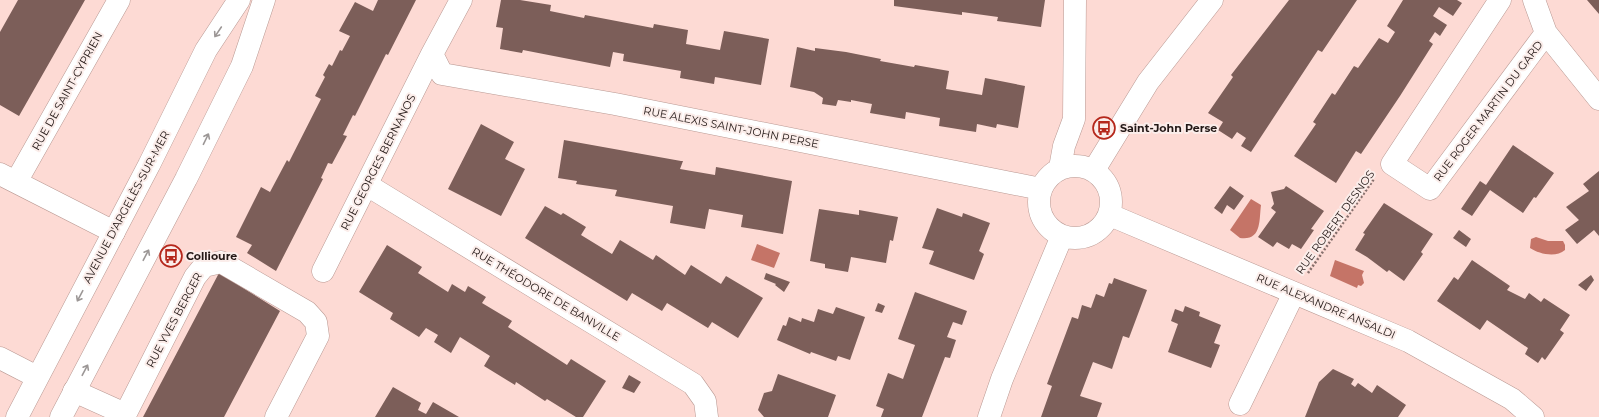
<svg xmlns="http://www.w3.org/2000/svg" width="1599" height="417" viewBox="0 0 1599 417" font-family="Montserrat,sans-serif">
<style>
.water{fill:#c57467}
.building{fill:#7c5e59}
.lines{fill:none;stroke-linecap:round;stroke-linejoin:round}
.minor-casing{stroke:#b99993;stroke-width:23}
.major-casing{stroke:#b99993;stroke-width:23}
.path{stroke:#856f6c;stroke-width:2.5;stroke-dasharray:2 2;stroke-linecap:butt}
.minor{stroke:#fff;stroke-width:22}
.major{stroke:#fff;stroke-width:22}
.oneway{stroke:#9c9796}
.labels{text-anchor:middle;stroke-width:4;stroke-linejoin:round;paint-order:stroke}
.street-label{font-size:11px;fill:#231816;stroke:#fbedea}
.poi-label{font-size:11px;font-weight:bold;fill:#231816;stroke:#fbedea;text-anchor:start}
</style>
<rect width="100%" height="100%" fill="#fddad4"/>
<!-- water -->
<path class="water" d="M1251,199L1261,205C1259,220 1262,241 1240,238L1230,230Z
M1536,237L1548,241H1563L1565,245V250C1556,258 1539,254 1530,248L1531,239Z
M757,244L780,253L774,268L751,260Z
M1335,260L1364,271L1362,275L1364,283L1361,286L1358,285L1357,288L1330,276Z"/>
<!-- building -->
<path class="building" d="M18,0H85L19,116L0,105V32Z
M378,0H416L388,55L386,54L355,116L353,115L343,135L347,136L332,164L328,163L321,178L323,179L276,271L247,253L252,245L236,237L261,187L270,192L287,160L289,162L321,99L315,96L325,77L323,75L329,64L332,66L340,50L342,51L350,36L339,31L355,2L373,11Z
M501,0H520L551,5L550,11L584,18L585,15L653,28L654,24L688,30L686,44L720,50L724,31L769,39L761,85L715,77L714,84L680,78L681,71L623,61L624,54L613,52L610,67L523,50L522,53L500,49L503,28L496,27Z
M894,0H1045L1041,27L997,21L998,17L962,12V15L894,6Z
M1289,0H1357L1322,52L1318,50L1251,152L1241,146L1246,138L1237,132L1232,139L1218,130L1223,122L1208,113L1233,77L1231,75Z
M1403,0H1457L1462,3L1453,16L1439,7L1433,16L1447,25L1440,36L1435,32L1429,41L1433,44L1400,96L1361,154L1356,151L1336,183L1294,156L1316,124L1313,122L1332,93L1335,95L1354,66L1358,68L1379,38L1388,43L1395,32L1387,26Z
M1587,0H1599V14Z
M797,47L815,51V48L846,52L881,59L880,61L914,67L915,65L949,71L946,89L982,95L985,78L1025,86L1018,128L997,124L996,128L977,124L976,132L939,126L940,118L906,112L905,119L870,113L872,104L851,100V102L838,100L836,106L822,104L823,98L814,92L790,87Z
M481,124L514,142L505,159L525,169L501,216L448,189Z
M564,140L681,161H683L680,169L715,175L716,167L792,181L783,234L741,227L743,215L709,209L705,229L670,223L673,206L615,196L617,190L576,184L577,181L558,178Z
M1513,145L1554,173L1536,198L1534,197L1523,213L1490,190L1472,216L1461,209L1480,181L1486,185Z
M1599,171V236L1594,230L1577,244L1565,230L1579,220L1566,207L1589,191L1583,184Z
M1230,186L1244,196L1234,210L1227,205L1222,214L1214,208Z
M1286,186L1324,211L1311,229L1314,230L1301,249L1292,244L1289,249L1277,242L1273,247L1258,237L1276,212L1271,208L1274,204L1271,192L1284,189Z
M1384,203L1433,234L1421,252L1423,254L1404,281L1389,270L1387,272L1367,257L1355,250L1365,234L1363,233Z
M545,206L561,215L563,213L586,227L581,235L612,254L620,240L653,260L656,255L685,275L691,265L721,284L726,276L763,298L738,338L712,322L708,328L667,303L662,311L632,293L627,301L525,238Z
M937,208L962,217L963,213L990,223L979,251L984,254L974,280L929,264L934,251L922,248Z
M819,209L859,215V210L898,217L893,241L890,240L886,263L851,257L848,272L825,268V264L810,261Z
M1459,230L1471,239L1466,247L1453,238Z
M387,245L422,267L418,273L448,292L452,284L465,292L468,286L486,297L482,303L512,321L508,327L567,365L571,359L606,381L583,417H576L547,399L545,401L516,382L515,385L484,366L490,356L460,337L451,353L434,342L438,335L426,328L419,337L390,319L393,313L359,292Z
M1472,260L1510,286L1507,290L1525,299L1529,293L1541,302L1544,298L1570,315L1560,330L1564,333L1545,360L1542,357L1538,363L1525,354L1528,348L1487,320L1480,330L1437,301L1454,277L1458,280Z
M219,273L280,311L224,417H143Z
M766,273L790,282L784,292L775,285L776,284L764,279Z
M1591,275L1594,280L1586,291L1578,285Z
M1114,278L1147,290L1129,338L1123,336L1112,369L1093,362L1080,396L1102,403L1097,417H1041L1052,386L1047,384L1072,317L1078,319L1082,305L1091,308L1096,294L1104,297L1109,283L1112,284Z
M915,292L967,311L962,325L953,322L947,337L956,340L950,358L945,357L922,417H881L884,409L876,406L888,373L903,379L915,345L898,339Z
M878,303L885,306L882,313L875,311Z
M1185,306L1200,312L1199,316L1221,325L1214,343L1220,345L1211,368L1168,352L1178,324L1171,321L1175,309L1183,312Z
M836,307L865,317L850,360L838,356L836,361L811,352L810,354L777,340L783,325L786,326L789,317L801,322L802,318L814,322L818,309L833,314Z
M1333,369L1354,379L1351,384L1355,387L1358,383L1372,393L1377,385L1406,405L1398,417H1305L1319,382Z
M778,374L836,395L828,417H764L758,410L764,393L772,391Z
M629,375L641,382L634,393L622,388Z
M393,387L421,403L418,410L426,414L433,402L459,417H375Z"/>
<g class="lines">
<!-- minor casing -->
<g class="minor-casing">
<path id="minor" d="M1500,0L1392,164L1430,189L1546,33
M1534,0L1546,33L1599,99
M432,54L442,74L615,104L1041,189
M1039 202a36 36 0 1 1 72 0a36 36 0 1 1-72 0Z
M1060,168L1064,146L1074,119L1075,0
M1094,170L1148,82L1212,0
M0,174L114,232
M16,182L119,0
M367,185L693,384L705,401L707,417
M1110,215L1408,341L1512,399L1533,417
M323,271L432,54L461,0
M0,358L37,377
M74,391L125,414
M1240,404L1294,293
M124,417L195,277L204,266L221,262L307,312L316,322L318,336L276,417
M989,417L1002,379L1062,236"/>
</g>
<!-- major casing -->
<g class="major-casing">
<path id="major" d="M17,417L149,165L206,50L239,0
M61,417L186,179L242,66L264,0"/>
</g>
<!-- path -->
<path class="path" d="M1308,273L1374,179"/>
<!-- minor -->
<use href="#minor" class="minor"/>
<!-- major -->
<use href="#major" class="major"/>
</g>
<!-- one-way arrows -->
<defs><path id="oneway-shaft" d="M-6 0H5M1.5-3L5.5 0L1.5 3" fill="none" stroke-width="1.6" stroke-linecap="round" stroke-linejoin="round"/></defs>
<g class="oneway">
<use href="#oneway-shaft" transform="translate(218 32) rotate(124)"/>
<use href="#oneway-shaft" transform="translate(206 139) rotate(-64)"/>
<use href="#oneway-shaft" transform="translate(146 255) rotate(-62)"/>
<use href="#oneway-shaft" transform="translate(80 296) rotate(118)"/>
<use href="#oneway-shaft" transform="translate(85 370) rotate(-62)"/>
</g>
<!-- icons -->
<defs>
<g id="bus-ring" transform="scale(1.15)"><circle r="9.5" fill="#fbedea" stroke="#b5271b" stroke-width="1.5"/><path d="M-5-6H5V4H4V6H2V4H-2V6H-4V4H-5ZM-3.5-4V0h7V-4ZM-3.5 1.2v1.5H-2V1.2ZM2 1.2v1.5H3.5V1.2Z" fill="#b5271b"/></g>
</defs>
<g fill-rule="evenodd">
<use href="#bus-ring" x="1104" y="128"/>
<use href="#bus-ring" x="171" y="256"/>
</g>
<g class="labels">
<!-- street labels -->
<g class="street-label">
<text transform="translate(67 91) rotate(-61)" y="4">RUE DE SAINT-CYPRIEN</text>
<text transform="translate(1488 111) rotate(-53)" y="4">RUE ROGER MARTIN DU GARD</text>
<text transform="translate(731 127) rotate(11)" y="4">RUE ALEXIS SAINT-JOHN PERSE</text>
<text transform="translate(378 162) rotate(-63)" y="4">RUE GEORGES BERNANOS</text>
<text transform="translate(126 207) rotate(-62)" y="4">AVENUE D'ARGELÈS-SUR-MER</text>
<text transform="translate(1335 222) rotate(-54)" y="4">RUE ROBERT DESNOS</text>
<text transform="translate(546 294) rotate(31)" y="4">RUE THÉODORE DE BANVILLE</text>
<text transform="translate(1326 306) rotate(23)" y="4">RUE ALEXANDRE ANSALDI</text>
<text transform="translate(174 320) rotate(-62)" y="4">RUE YVES BERGER</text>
</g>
<!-- poi labels -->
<g class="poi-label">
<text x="1120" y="132">Saint-John Perse</text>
<text x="186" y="260">Collioure</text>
</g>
</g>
</svg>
